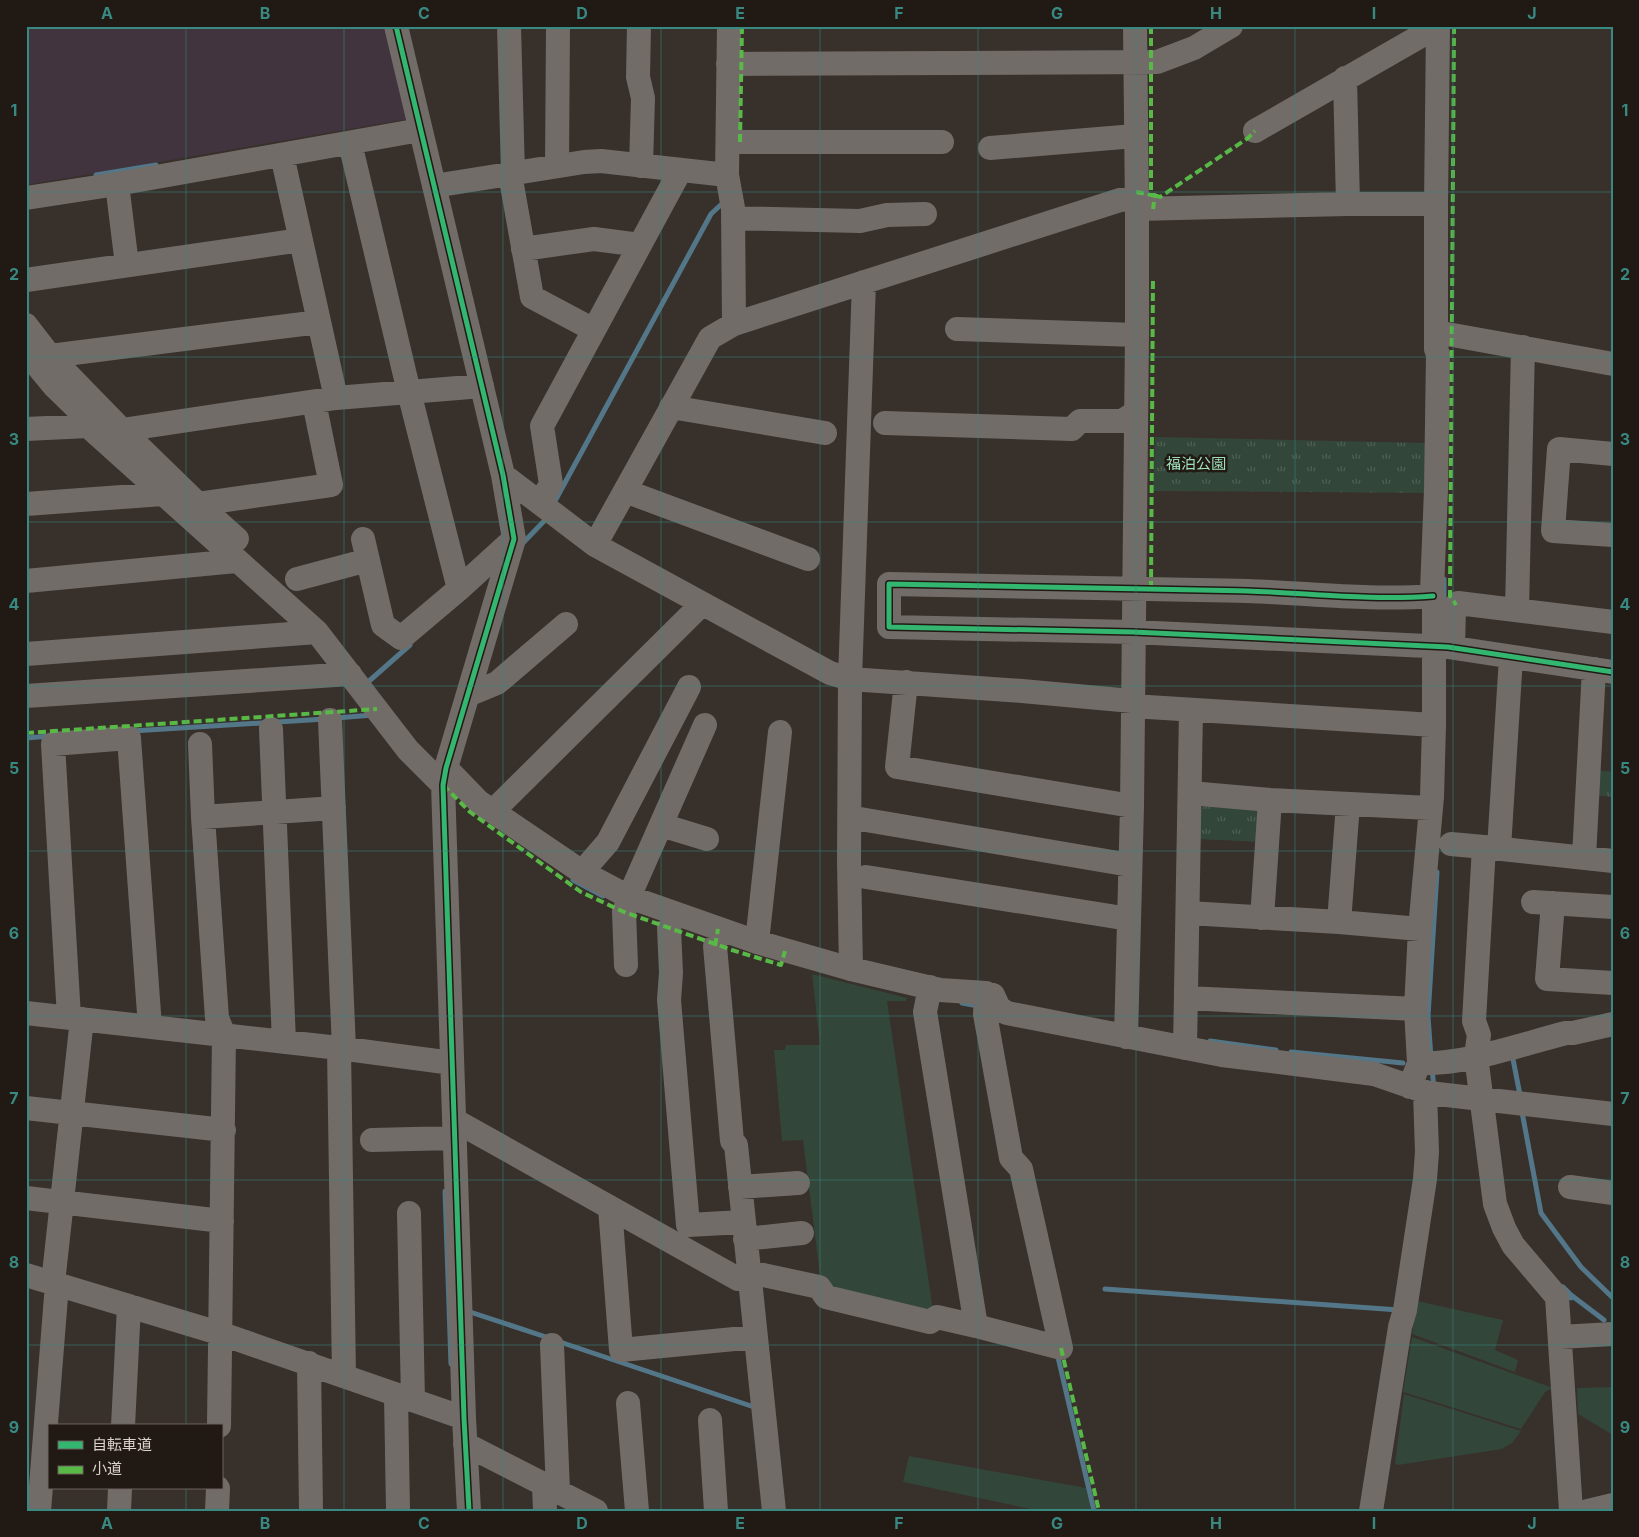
<svg xmlns="http://www.w3.org/2000/svg" width="1639" height="1537" viewBox="0 0 1639 1537" font-family="Inter,'Noto Sans JP',sans-serif">
<style>
.education{fill:#42343f}
.grass{fill:#33463a}
.park{fill:url(#park-tufts)}
.lines{fill:none;stroke-linecap:round;stroke-linejoin:round}
.stream{stroke:#537788;stroke-width:5}
.minor{stroke:#726c68;stroke-width:24}
.quiet{stroke:#58b947;stroke-width:4;stroke-dasharray:8 4;stroke-linecap:butt}
.cycleway-casing{stroke:#201914;stroke-width:8}
.cycleway{stroke:#33b770;stroke-width:5}
.grid{fill:none;stroke:#388981;stroke-width:1;stroke-opacity:0.55}
.labels{text-anchor:middle;stroke-width:5;stroke-linejoin:round;paint-order:stroke}
.park-label{font-size:15px;fill:#9edeb9;stroke:#201914}
.neatline{fill:none;stroke:#388981;stroke-width:2}
.grid-label{font-size:16px;text-anchor:middle;font-weight:bold;fill:#388981}
</style>
<defs>
<pattern id="park-tufts" width="24" height="20" patternUnits="userSpaceOnUse" patternTransform="scale(1.25)"><rect width="24" height="20" fill="#33463a"/><path d="M3 7l-1-3M5 7V3M7 7l1-3M15 17l-1-3M17 17v-4M19 17l1-3" fill="none" stroke="#506055"/></pattern>
</defs>
<rect width="100%" height="100%" fill="#38302a"/>
<!-- education -->
<path class="education" d="M26,26H386L408,119L26,185Z"/>
<!-- grass -->
<path class="grass" d="M812,974L907,998L906,1001H887L934,1317L822,1291L803,1140L782,1141L774,1050H785L786,1045H820Z
M1417,1301L1503,1320L1495,1350L1518,1360L1515,1372L1412,1334Z
M1412,1337L1553,1388L1545,1392L1521,1429L1403,1392Z
M1613,1387V1435L1578,1414L1577,1388Z
M1404,1394L1521,1431L1512,1443L1502,1449L1398,1465L1395,1463Z
M909,1456L1086,1488L1091,1511H1040L903,1482Z"/>
<!-- park -->
<path class="park" d="M1155,437L1428,443L1427,493L1153,491Z
M1594,770L1613,772V797L1593,795Z
M1207,803L1260,807L1262,842L1197,839V813Z"/>
<g class="lines">
<!-- stream -->
<path class="stream" d="M96,175L156,165
M555,506V501L711,214L726,200
M521,545L548,517
M1444,598V579
M368,682L410,645
M336,718L373,715
M132,731L325,719
M26,738L51,736
M573,880L603,896
M962,1003L973,1005
M1210,1041L1276,1050
M1291,1052L1403,1063
M1512,1054L1520,1095
M1431,1058L1428,1016L1437,872
M1432,1069L1434,1088
M1522,1112L1541,1213L1581,1267L1613,1298
M445,1191L451,1364
M1563,1287L1571,1295V1298
M1105,1289L1399,1310
M1571,1295L1604,1320
M467,1311L549,1338
M557,1341L754,1407
M1057,1353L1094,1511"/>
<!-- minor -->
<path class="minor" d="M396,26L503,475L514,539L446,768L443,785L464,1418L469,1511
M509,26L513,174
M639,26L638,77L643,98L641,166
M729,26L727,175L733,208L734,324
M728,64L1157,62L1194,48L1231,26
M1345,78L1348,204
M728,142H942
M350,143L409,392L459,589
M990,148L1135,136
M282,155L336,398
M557,166L558,26
M510,174L532,297L594,330
M117,184L127,265
M434,186L584,162L601,161L727,175
M26,198L117,184L420,130
M1137,209L1348,204H1436L1438,26L1255,131
M733,218L860,221L887,215L925,214
M523,249L594,239L640,245
M26,280L301,240
M26,325L50,356L122,430L198,504L237,539
M957,329L1137,335
M1436,332L1613,364
M27,353L55,387L94,425
M50,356L319,322
M671,407L825,433
M885,423L1072,429L1080,421H1122L1136,412
M88,426L317,632L408,750L443,785
M26,429L88,426L94,425L102,418
M122,430L336,398L482,386
M1613,454L1559,449L1553,531L1613,535
M503,475L595,545L830,673L850,679L1022,691L1132,701
M625,491L808,559
M540,503L551,484L542,426L680,171
M26,504L163,494L169,487
M198,504L331,485L314,402
M363,539L383,625L401,638L459,589L514,539
M595,545L710,338L734,324L1120,200L1136,198
M297,579L368,560
M26,581L236,561
M1433,596C1371,601 1309,593 1247,591C1128,588 1009,586 889,584V627L1133,632L1448,647L1613,672
M1517,610L1523,347
M1453,647L1454,607L1458,603L1613,622
M26,654L317,632
M906,682L897,767L1132,806
M468,695L497,683L566,624
M26,696L350,674
M1132,706L1434,725L1432,797L1420,929L1416,1009L1419,1063L1410,1087
M330,720L344,1049
M1434,725V605L1432,591L1436,490L1438,354L1436,349V204
M271,729L284,1042
M200,744L203,817L217,1018L224,1035L219,1426
M446,768L479,802L582,872L629,897L757,942L851,969L940,990L986,993L993,995L999,1008L1007,1013L1222,1055L1374,1074L1429,1093L1613,1114
M1190,793L1270,800L1430,808
M493,811L702,604
M203,817L334,808
M860,819L1130,865
M661,825L707,839
M1451,844L1484,847
M1499,848L1511,657
M1584,857L1594,669
M582,872L608,842L689,687
M866,877L1129,919
M1533,902L1613,907
M1553,903L1547,979L1613,983
M674,913L669,928L671,973L669,1000L688,1225L743,1222
M1188,913L1339,922L1420,929
M1262,918L1270,800
M1339,922L1348,804
M757,942L780,732
M715,946L732,1141L736,1145L774,1511
M626,965L624,912L629,897L705,725
M851,969L849,861L850,679L864,282
M930,987L925,1012L976,1326L1061,1348L1021,1169L1011,1158L985,1014L986,993
M1186,998L1416,1009
M26,1013L339,1048L452,1063
M69,1017L53,744L129,738L150,1027
M1126,1037L1132,806L1137,335V209L1135,26
M339,1048L344,1376
M1185,1048L1191,710
M1419,1063C1465,1065 1522,1044 1566,1033H1573L1613,1024
M26,1108L224,1130
M454,1120L738,1279L749,1278
M372,1140L454,1138
M740,1187L798,1183
M1570,1187L1613,1193
M26,1198L222,1221
M610,1207L621,1350L755,1337
M409,1213L413,1400
M745,1239L802,1233
M749,1272L819,1287L826,1297L930,1322L937,1317L976,1326
M26,1275L222,1334L464,1418
M53,1283L82,1019
M1560,1337L1613,1334
M552,1345L558,1491
M309,1363L311,1511
M396,1395L398,1511
M628,1403L637,1511
M710,1420L716,1511
M123,1426L129,1306
M465,1444L596,1511
M544,1486L545,1511
M39,1511L57,1284
M119,1511L120,1488
M217,1511L218,1488
M1371,1511L1400,1327L1405,1310L1425,1179L1427,1152L1425,1092
M1571,1511L1557,1297L1513,1245L1504,1228L1495,1204L1476,1056L1479,1035L1474,1021L1484,847L1613,861
M1588,1511L1613,1505"/>
<!-- quiet -->
<path class="quiet" d="M1151,26V195H1155L1153,209
M1454,26L1450,596L1456,605
M740,142L742,26
M1136,192L1151,195
M1155,195L1160,197L1248,138L1255,131
M1151,589L1153,277
M26,733L377,709
M443,785L470,812L581,892L624,912L732,950L781,965L785,951
M715,946L718,929
M1061,1348L1099,1511"/>
<!-- cycleway casing -->
<g class="cycleway-casing">
<path id="cycleway" d="M396,26L503,475L514,539L446,768L443,785L464,1418L469,1511
M1433,596C1371,601 1309,593 1247,591C1128,588 1009,586 889,584V627L1133,632L1448,647L1613,672"/>
</g>
<!-- cycleway -->
<use href="#cycleway" class="cycleway"/>
</g>
<!-- grid -->
<path class="grid" d="M186,26V1426M344,26V1511M503,26V1511M661,26V1511M820,26V1511M978,26V1511M1136,26V1511M1295,26V1511M1453,26V1511M26,192H1613M26,357H1613M26,522H1613M26,686H1613M26,851H1613M26,1016H1613M26,1180H1613M26,1345H1613M186,1488V1511"/>
<g class="labels">
<!-- park labels -->
<g class="park-label">
<text x="1196" y="469">福泊公園</text>
</g>
</g>
<!-- border -->
<rect width="1639" height="1537" fill="none" stroke="#201914" stroke-width="55"/>
<!-- legend -->
<rect x="48" y="1424" width="175" height="65" fill="#201914" stroke="#6c635e"/>
<rect x="58" y="1441" width="25" height="8" fill="#33b770" stroke="#6c635e"/>
<text x="92" y="1450" font-size="15" fill="#ddd3cd">自転車道</text>
<rect x="58" y="1466" width="25" height="8" fill="#58b947" stroke="#6c635e"/>
<text x="92" y="1474" font-size="15" fill="#ddd3cd">小道</text>
<rect x="28" y="28" width="1584" height="1482" class="neatline"/>
<g class="grid-label">
<text x="107" y="19">A</text>
<text x="265" y="19">B</text>
<text x="424" y="19">C</text>
<text x="582" y="19">D</text>
<text x="740" y="19">E</text>
<text x="899" y="19">F</text>
<text x="1057" y="19">G</text>
<text x="1216" y="19">H</text>
<text x="1374" y="19">I</text>
<text x="1532" y="19">J</text>
<text x="14" y="116">1</text>
<text x="1625" y="116">1</text>
<text x="14" y="280">2</text>
<text x="1625" y="280">2</text>
<text x="14" y="445">3</text>
<text x="1625" y="445">3</text>
<text x="14" y="610">4</text>
<text x="1625" y="610">4</text>
<text x="14" y="774">5</text>
<text x="1625" y="774">5</text>
<text x="14" y="939">6</text>
<text x="1625" y="939">6</text>
<text x="14" y="1104">7</text>
<text x="1625" y="1104">7</text>
<text x="14" y="1268">8</text>
<text x="1625" y="1268">8</text>
<text x="14" y="1433">9</text>
<text x="1625" y="1433">9</text>
<text x="107" y="1529">A</text>
<text x="265" y="1529">B</text>
<text x="424" y="1529">C</text>
<text x="582" y="1529">D</text>
<text x="740" y="1529">E</text>
<text x="899" y="1529">F</text>
<text x="1057" y="1529">G</text>
<text x="1216" y="1529">H</text>
<text x="1374" y="1529">I</text>
<text x="1532" y="1529">J</text>
</g>
</svg>
